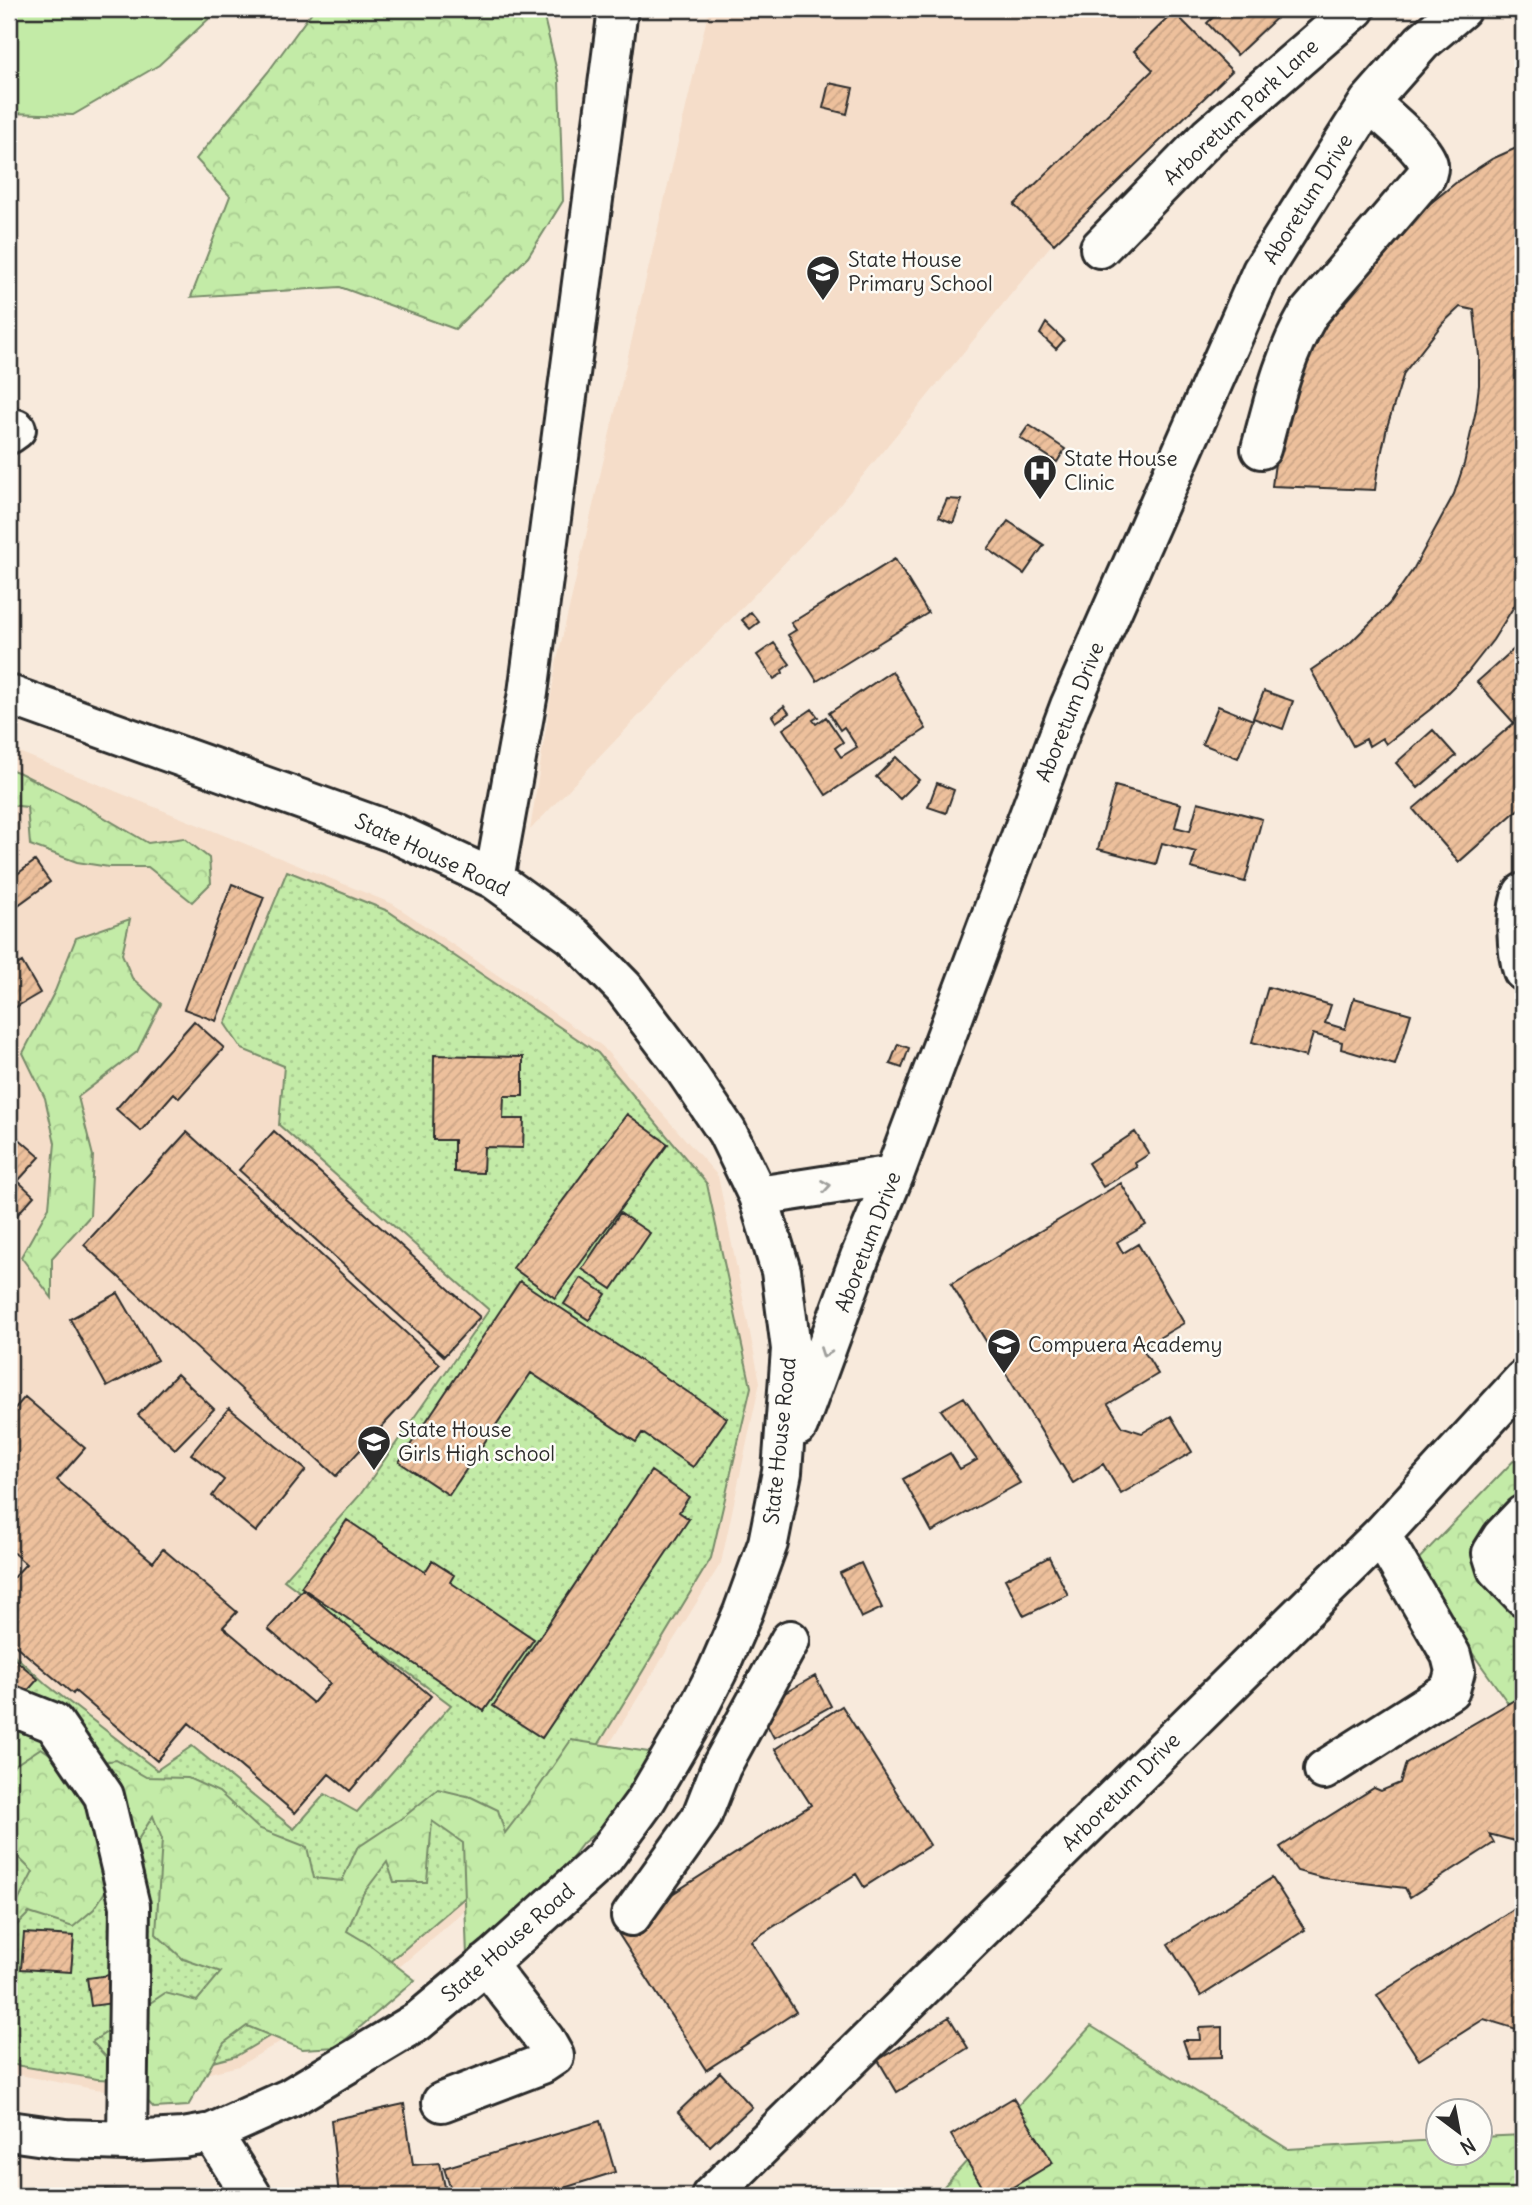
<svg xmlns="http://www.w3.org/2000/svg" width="1532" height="2205" viewBox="0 0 1532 2205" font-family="Delius,sans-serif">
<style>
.built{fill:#f5ddc9}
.green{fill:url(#green-dots);stroke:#778b69;stroke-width:2}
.forest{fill:url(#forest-crowns);stroke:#778b69;stroke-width:2}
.pitch{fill:#c3eba7;stroke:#778b69;stroke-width:2}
.building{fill:url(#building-hatch);stroke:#2b2b2b;stroke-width:2}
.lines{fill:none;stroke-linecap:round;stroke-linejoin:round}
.minor-casing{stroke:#2b2b2b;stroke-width:44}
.minor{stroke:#fdfcf7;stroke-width:38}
.oneway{stroke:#9e9e9b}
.labels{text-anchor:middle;stroke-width:5;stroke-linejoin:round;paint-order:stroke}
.street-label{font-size:21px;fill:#2b2b2b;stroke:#fdfcf7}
.poi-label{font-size:21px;fill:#2b2b2b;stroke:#fdfcf7;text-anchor:start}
</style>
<defs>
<pattern id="green-dots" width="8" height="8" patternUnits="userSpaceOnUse" patternTransform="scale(1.75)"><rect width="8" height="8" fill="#c3eba7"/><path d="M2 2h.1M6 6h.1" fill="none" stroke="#a8ca90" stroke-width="1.8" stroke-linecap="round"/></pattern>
<pattern id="forest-crowns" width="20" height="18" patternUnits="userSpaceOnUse" patternTransform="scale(1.75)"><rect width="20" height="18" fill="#c3eba7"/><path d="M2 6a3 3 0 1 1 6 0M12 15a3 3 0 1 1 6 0" fill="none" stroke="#a8ca90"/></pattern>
<pattern id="building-hatch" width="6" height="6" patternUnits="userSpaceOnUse" patternTransform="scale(1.75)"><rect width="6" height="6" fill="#edc09c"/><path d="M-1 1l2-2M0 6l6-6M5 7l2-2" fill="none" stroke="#cba587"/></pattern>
</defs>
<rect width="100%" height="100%" fill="#f8eadc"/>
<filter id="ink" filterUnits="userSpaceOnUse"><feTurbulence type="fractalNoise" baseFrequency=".0143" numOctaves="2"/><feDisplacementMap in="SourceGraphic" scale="14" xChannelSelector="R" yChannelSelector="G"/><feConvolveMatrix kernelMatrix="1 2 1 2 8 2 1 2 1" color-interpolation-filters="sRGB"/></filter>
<g filter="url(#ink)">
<!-- built -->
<path class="built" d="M709,9H1278L1176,92L834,511L530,830L556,664Z
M9,748L393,904L602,1046L718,1176L760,1382L721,1563L554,1834L383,1981L239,2066L129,2092L94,2089L9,2073Z"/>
<!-- green -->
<path class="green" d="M287,871L388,911L598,1053L707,1184L751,1387L711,1558L591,1757L547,1827L379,1971L236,2056L138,2081L97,2079L9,2064V1650L47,1685L157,1770L192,1746L294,1829L325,1794L357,1812L451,1705L284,1580L360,1495L489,1310L279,1125L284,1066L242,1049L225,1024Z"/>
<!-- forest -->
<path class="forest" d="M314,9H542L559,80L563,201L528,257L455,329L340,287L191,297L230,196L196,159L268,72Z
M9,769L18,772L76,801L148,843L184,838L209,858L211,883L192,902L148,867H109L77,862L30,845L27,807L9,805Z
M130,919L122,954L132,978L161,1004L137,1052L78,1097L93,1156L90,1216L52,1258V1298L21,1257L49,1207L55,1143L45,1098L23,1053L55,991L76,938Z
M1523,1451V1724L1411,1567Z
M571,1740L655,1753L617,1815L583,1843L548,1889L467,1957L463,1843L432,1821L427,1882H394L387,1862L363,1894L347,1931L367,1943L415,1980L337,2047L302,2049L247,2026L224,2043L188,2106L154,2108L92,2042L165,1993L197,2001L221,1972L183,1959L156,1934L162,1839L153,1816L94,1909L73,1927L29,1913L9,1933V1919L33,1872L9,1848V1769L41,1748L69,1767L116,1760L146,1777L188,1778L219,1792L258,1828L307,1847L314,1878L342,1881L357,1848L405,1816L438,1789L471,1797L498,1810L505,1833L528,1803Z
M1091,2026L1288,2149L1437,2140L1438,2152H1480V2137L1523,2135V2196H935Z"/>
<!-- pitch -->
<path class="pitch" d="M9,9H215L213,15L159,65L73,115L9,113Z"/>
<!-- building -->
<path class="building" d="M1222,9H1286L1237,55L1207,23Z
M1174,12L1232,71L1054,244L1014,205L1153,70L1134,51Z
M829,83L853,88L847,114L823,108Z
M1523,145V592L1493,640L1467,673L1432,708L1386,744L1382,738L1369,746L1366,739L1353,746L1311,670L1349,644L1389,604L1414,568L1454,494L1464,464L1476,410L1479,385V356L1474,310L1460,307L1443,323L1404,373L1387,427L1377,474L1375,490L1272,486L1276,455L1313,337L1412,218L1458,181L1492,159Z
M1046,323L1064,340L1056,349L1040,334Z
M1029,425L1065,449L1057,462L1020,438Z
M947,499L962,500L953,523L939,517Z
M1008,521L1044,545L1024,574L988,549Z
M895,559L928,613L817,681L788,635L796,630L791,623Z
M751,612L759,622L750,629L742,620Z
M1523,641V805L1459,862L1413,809L1514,723L1477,682Z
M774,643L790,664L782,670L783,673L774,679L757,655Z
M892,671L926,729L826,795L783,729L812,709L818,717L813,720L816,724L826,717L843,742L835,748L841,757L857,747L844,727L840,730L829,713Z
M1264,691L1293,701L1283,729L1253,718Z
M784,706L789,713L776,722L772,716Z
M1218,706L1253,720L1238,758L1202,744Z
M1433,730L1456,756L1418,788L1396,763Z
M896,757L919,780L900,799L876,777Z
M937,783L954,790L946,813L928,807Z
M1115,786L1181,804L1175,827L1190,831L1198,802L1262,819L1245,882L1191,868L1196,852L1162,843L1156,864L1098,849Z
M9,826L16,833L9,839Z
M35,861L50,882L14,908L9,900V880Z
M232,884L264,897L216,1021L184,1009Z
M22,962L40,993L9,1011V970Z
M1268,987L1331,1005L1325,1023L1345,1029L1354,998L1411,1014L1395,1065L1341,1049L1342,1042L1313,1034L1306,1057L1252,1042Z
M194,1021L224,1048L179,1098L174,1093L141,1131L116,1109Z
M898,1044L909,1048L902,1068L890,1064Z
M434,1055L523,1057V1096H504L503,1119H524L523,1148L484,1147L483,1173L454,1172V1140H433Z
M627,1114L668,1144L555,1298L513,1268Z
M9,1130L40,1157L18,1181L34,1196L9,1224Z
M274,1131L480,1317L444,1356L239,1170Z
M187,1132L440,1364L336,1476L84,1245Z
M1135,1132L1149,1154L1135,1163L1137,1167L1103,1187L1088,1163Z
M1121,1183L1146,1225L1117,1242L1123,1253L1138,1244L1184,1323L1142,1348L1158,1374L1108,1404L1123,1427L1142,1433L1171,1416L1192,1452L1121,1494L1103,1464L1073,1483L951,1284Z
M620,1213L650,1233L612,1289L582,1269Z
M581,1278L606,1294L589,1320L564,1304Z
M520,1281L727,1418L693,1467L642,1433L636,1442L531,1373L449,1495L399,1462Z
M118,1293L157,1360L107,1387L70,1319Z
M177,1374L214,1409L175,1449L138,1415Z
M25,1397L85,1448L57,1480L153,1562L163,1549L237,1612L223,1627L313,1703L330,1683L268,1629L303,1589L431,1696L350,1791L329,1774L295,1813L189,1723L157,1761L75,1691L73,1694L9,1640V1579L10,1581L26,1564L9,1549V1415Z
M964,1397L1020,1483L932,1532L903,1479L950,1453L960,1469L977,1460L941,1410Z
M229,1408L306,1470L256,1532L212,1496L224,1480L191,1454Z
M651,1471L689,1497L679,1512L689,1519L542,1738L493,1706Z
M347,1520L425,1572L432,1561L454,1575L450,1582L534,1639L484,1711L301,1587Z
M1523,1531V1586L1496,1555Z
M1049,1557L1068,1595L1024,1616L1005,1579Z
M861,1563L882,1608L861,1618L840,1573Z
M9,1654L38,1679L17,1703L9,1697Z
M815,1676L831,1706L774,1738L758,1708Z
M1523,1695V1837L1519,1842L1489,1834L1494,1843L1410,1897L1405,1888L1323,1878L1297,1871L1280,1847L1374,1788L1381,1791L1400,1783L1406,1763Z
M842,1706L930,1845L864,1887L856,1874L751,1941L796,2012L706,2070L616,1930L811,1805L775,1749Z
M1272,1878L1305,1930L1201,1996L1168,1944Z
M1523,1903V2031L1484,2019L1419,2060L1377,1995Z
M24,1933L74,1936L71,1972L21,1969Z
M124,1973L128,2001L91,2006L87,1978Z
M949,2017L968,2048L897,2092L878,2060Z
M1222,2027V2057L1189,2058L1183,2040H1200L1199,2028Z
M720,2072L752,2107L710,2146L678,2112Z
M1013,2098L1053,2163L998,2196H988L951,2135Z
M404,2104L413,2165L440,2163L445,2187L437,2196H339L331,2120Z
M600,2121L615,2172L538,2196H453L444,2168Z
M106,2189L170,2194V2196H106Z"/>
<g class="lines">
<!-- minor casing -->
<g class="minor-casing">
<path id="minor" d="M1100,248L1209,136L1355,9
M9,434L16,429
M1261,449C1274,400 1283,358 1309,313L1426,176C1427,172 1429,168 1428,165C1426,149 1382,114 1369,102
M9,695L392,832L494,879L573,936L624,988L677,1058L727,1132L758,1196L781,1271L791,1349L782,1472L768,1543L743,1612L717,1672L687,1730L646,1800L603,1859L495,1957L417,2022L290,2098L212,2133L183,2138L127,2141L66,2139L9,2131
M494,879L528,693L618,9
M1523,893C1514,911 1517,952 1523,971
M758,1196L894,1175
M798,1426L860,1257L894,1175L1070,706L1262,271L1369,102L1422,42L1461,9
M1523,1515L1502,1537L1492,1553L1497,1569L1523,1596
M9,1705L54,1723L104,1796L130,1906L127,2141
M1324,1770L1450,1690L1455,1671L1451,1655L1381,1535
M631,1916L701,1818L721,1767L790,1640
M442,2102L542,2064L554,2056L545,2040L486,1964
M212,2133L252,2196
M711,2196L1381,1535L1523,1380"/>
</g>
<!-- minor -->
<use href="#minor" class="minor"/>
</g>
<!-- one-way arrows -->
<defs><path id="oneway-chevron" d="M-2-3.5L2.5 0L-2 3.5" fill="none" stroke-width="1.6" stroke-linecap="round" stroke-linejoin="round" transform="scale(1.75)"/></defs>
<g class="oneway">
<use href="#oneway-chevron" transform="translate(826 1186) rotate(-9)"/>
<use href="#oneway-chevron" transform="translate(825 1353) rotate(110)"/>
</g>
</g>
<!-- icons -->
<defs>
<g id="school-pin" transform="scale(1.75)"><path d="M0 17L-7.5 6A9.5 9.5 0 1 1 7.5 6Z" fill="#2b2b2b" stroke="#fdfcf7"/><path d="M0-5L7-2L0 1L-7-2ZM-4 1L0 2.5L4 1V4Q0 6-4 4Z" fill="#fff"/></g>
<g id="hospital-pin" transform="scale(1.75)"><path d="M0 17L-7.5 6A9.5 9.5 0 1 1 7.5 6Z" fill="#2b2b2b" stroke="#fdfcf7"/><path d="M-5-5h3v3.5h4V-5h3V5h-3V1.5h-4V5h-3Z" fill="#fff"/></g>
</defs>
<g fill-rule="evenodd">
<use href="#school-pin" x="823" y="272"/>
<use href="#hospital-pin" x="1040" y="471"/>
<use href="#school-pin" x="1004" y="1345"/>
<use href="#school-pin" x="374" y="1442"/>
</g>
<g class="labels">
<!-- street labels -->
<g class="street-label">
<text transform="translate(1241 112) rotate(-43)" y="7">Arboretum Park Lane</text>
<text transform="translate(1308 199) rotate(-58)" y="7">Aboretum Drive</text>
<text transform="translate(1070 712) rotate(-68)" y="7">Aboretum Drive</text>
<text transform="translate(432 855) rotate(25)" y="7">State House Road</text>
<text transform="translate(868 1242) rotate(-69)" y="7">Aboretum Drive</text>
<text transform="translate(780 1441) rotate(-84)" y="7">State House Road</text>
<text transform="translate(1121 1792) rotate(-45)" y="7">Arboretum Drive</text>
<text transform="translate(508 1943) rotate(-41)" y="7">State House Road</text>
</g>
<!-- poi labels -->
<g class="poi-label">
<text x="848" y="267">State House<tspan x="848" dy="24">Primary School</tspan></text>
<text x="1064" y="466">State House<tspan x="1064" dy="24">Clinic</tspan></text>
<text x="1028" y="1352">Compuera Academy</text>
<text x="398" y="1437">State House<tspan x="398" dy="24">Girls High school</tspan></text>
</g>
</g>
<!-- margin -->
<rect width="1532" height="2205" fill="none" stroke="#fdfcf7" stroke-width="35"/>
<rect x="18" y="18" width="1497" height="2170" fill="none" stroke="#2b2b2b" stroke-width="2.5" filter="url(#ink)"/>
<!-- north arrow -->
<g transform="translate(1459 2132) rotate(148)"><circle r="33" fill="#fdfcf7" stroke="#a9a8a5" stroke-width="2"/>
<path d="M0-5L12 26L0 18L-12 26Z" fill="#2b2b2b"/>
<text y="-10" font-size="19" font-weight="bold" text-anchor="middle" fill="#2b2b2b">N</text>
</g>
</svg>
